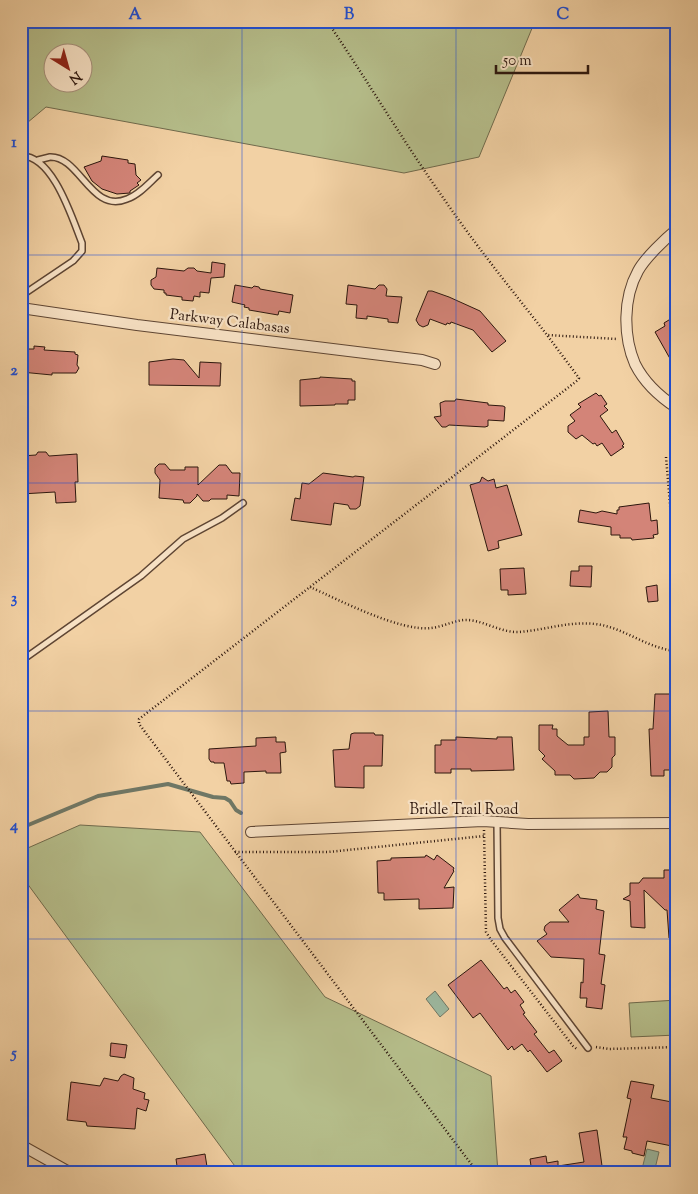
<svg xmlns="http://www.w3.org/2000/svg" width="698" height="1194" viewBox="0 0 698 1194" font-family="'Sorts Mill Goudy',serif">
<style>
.green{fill:#b5bd8a;stroke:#706a4c;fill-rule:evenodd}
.water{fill:#9cb8a0;stroke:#6f7765}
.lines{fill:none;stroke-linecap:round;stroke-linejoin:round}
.stream{stroke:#6f7765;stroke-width:4}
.building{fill:#d38478;stroke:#2c160d}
.lane-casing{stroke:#5e4533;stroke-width:8}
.street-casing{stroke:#5e4533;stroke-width:12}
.path{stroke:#2c160d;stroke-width:2.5;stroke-dasharray:1 2.5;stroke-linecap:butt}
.lane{stroke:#f7e1c4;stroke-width:5}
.street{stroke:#f7e1c4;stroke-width:10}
.grid{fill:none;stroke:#1d4ed8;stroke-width:1;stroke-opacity:0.55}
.labels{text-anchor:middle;stroke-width:4.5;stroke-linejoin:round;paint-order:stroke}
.street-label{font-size:15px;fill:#2c160d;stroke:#f7e1c4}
.neatline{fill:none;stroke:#1d4ed8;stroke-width:2}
.grid-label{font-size:16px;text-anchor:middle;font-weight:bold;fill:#1d4ed8}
</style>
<rect width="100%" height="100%" fill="#f2d1a4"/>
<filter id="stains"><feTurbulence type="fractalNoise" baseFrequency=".004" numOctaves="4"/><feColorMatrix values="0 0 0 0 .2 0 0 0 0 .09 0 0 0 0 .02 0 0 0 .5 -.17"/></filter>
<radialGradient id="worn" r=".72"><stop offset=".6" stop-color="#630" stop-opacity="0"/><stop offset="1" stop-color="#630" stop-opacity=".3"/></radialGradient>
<!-- green -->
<path class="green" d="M21,21H535L479,157L404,173L46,107L21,128ZM52,52H82V82H52Z
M80,825L200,832L325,997L491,1076L498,1173H240L21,875V851Z
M677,1000V1035L631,1037L629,1003Z"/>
<!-- water -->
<path class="water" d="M435,991L449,1009L440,1017L426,999Z
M647,1149L659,1152L654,1173H641Z"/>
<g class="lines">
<!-- stream -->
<path class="stream" d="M21,828L98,796L168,784L213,797L225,798L230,801L236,810L241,813"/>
</g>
<!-- building -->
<path class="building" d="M102,156L128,160V163L135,164L136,175L141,180L137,183L139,185L130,191V193L117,194L102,189L92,181L84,167L101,161Z
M212,262L225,264L224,277L211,278L209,293L200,292V297L194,296L193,301L182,300V297L166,295V293H164V290L154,289L151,285V280L156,277L157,268L184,271L188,268H194L197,271L211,273Z
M235,285L252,288L254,286L259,287L260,289L293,295L290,313L279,311L278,315L249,310V308L244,307L245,305L232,302Z
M348,285L375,289L379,285H384L387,289L386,296L402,297L398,323L388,322V319L367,316V319L356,318L357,305L346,304Z
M428,291H432L449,297L480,311L506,341L492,352L473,330L451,322L450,324L447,323L446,325L430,319L428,325L423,327L419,325L416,320Z
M677,315V371L655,332L665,326L664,323Z
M34,346L45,347L44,350L75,352V354L78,355L77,365L79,368L76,373H52V375L21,372V349H34Z
M173,359L184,360L199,378L200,362L221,363L220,386L149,385V362Z
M320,377L352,379V381H355V400H348V404H335V405L300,406V380L320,378Z
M596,393L599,396L601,395L607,404L604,406L608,410L600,416L612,433L616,430L624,444L622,446L624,447L611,456L602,443L597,446L595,443L593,444L582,435L576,439L568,432V426L575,421L570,415L581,407L578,404Z
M456,399L488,403V405L503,406L505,407L504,421L488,420V426L485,427L449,425L446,427H442L434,417L441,416L440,403L445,401H455Z
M38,452H46L49,456L77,454L78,482H75L76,502L56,503L55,492L21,494V456L36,455Z
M159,464H165L170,470H185V467H198V485L219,465H226L232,473H240L239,496L227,495V499H211L209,501H203L197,494V496L190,503H184L183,500L159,498L160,480L155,473V468Z
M323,473L353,477L355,476L364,477L360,506L356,509H350L348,505L334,503L331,525L291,520L295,498L300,499L302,483L309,484Z
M482,477L488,481L494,479L496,488L507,485L522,535L498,541L499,548L488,551L470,485L480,482Z
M649,503L651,521L657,520L658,534L653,535L654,538L632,540L631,538H620V535H611V527L578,522L580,510L596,513L602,511L617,514V510H619V507Z
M579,566H592L591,587L570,586L571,571H579Z
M524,568L526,594L508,595V590H501L500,569Z
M657,585L658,601L648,602L646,587Z
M655,694H672V711H675L674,726L675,732H677V770H664V776H651L649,729H653Z
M608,711L609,737H615V755L612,758V767L607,772H600L594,778L574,779L570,775H555V771L542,759L545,756L539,750V725H553L552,729H557V736L568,745H584V737H589V712Z
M354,733H374L375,735H383L382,766H364V788L335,787L333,750L349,749L351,734Z
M276,737V742H285L286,752L280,753L281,773H266V771L244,772V783L231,784L230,781H227L224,763H214V762H211L209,759V749L256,746V738Z
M456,737L497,739V737H512L514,770L471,771V769H451V773H435V745H441V740H456Z
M426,855L434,860L437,855L454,868L453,870L454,871L444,888L454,887L453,908L419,909V899L384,900V893H378L377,861L391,860V858L425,857Z
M664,870H677V938H669L667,910H665L644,890L645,928L631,927L630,901L623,899L630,895V883H639L643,878H664Z
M578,894L580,898L597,900L596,909L604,911L599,954L605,955L601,984L605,985L602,1009L586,1007L587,998H580L581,982L583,983L584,959L551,957L537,941L547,934L544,930L545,926L550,922H569L559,910Z
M481,960L504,989L507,987L511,993L515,990L524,1002L520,1005L525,1013L523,1014L537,1032L534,1034L549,1053L554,1050L562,1061L547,1072L530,1050L528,1052L522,1044L514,1050L512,1046L508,1050L480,1013L473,1018L448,985Z
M111,1043L127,1045L125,1058L110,1056Z
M124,1074L134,1078L133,1089L145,1093L144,1099L149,1100L146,1111L137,1108L135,1129L87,1126L86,1122L67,1120L71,1082L100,1086L104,1078L118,1081L121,1076Z
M631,1081L654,1085L651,1098L677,1103V1147L647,1141L644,1156L632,1153V1151L624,1149L627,1137H623L631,1099L627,1098Z
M597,1130L603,1173H522L521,1167L531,1166L530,1159L546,1156L547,1163L558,1161V1166L584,1162L579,1133Z
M205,1154L208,1173H178L176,1159Z"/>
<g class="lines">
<!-- lane casing -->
<g class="lane-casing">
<path id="lane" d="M21,156C53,155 72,218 82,243V251L73,261L21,296
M38,160C42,159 46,158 50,157C80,156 91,214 127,199C139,195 149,183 158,175
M21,661L141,576L183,539L222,518L243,503
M497,822L498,918L500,929L505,938L588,1048"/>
</g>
<!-- street casing -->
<g class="street-casing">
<path id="street" d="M677,229C665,239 645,258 638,271C623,298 623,336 635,364C644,382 660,397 677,408
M21,308L137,325L422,360L435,364
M251,832L483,821L528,824L677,823
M21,1145L71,1173"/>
</g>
<!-- path -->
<path class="path" d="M327,21C367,80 403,141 444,199C476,246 512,290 547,335L617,339
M666,457L677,586
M310,587C339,600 401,632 431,628C442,627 453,621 464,620C482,619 500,633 519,632C545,630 569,621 595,624C624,627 647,649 677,651
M484,830L486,932L491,940L573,1046L578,1050
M235,852H328L484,836
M596,1047L609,1049L677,1047
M478,1173L139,724V719L578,380L579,378L547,335"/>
<!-- lane -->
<use href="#lane" class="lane"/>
<!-- street -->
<use href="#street" class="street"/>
</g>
<!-- grid -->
<path class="grid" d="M242,21V1173M456,21V1173M21,255H677M21,483H677M21,711H677M21,939H677"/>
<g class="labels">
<!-- street labels -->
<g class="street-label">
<text transform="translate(230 321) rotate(7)" y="5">Parkway Calabasas</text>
<text x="464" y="814">Bridle Trail Road</text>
</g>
</g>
<!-- margin -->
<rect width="698" height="1194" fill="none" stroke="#f2d1a4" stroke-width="55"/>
<!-- north arrow -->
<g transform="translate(68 68) rotate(143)"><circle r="24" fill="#f7e1c4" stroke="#a6907b"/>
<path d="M0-4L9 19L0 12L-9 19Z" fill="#8f2418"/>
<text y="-8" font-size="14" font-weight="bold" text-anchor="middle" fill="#2c160d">N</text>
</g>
<!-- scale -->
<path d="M496 65v8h92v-8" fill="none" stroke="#2c160d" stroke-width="2.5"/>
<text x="503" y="65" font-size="15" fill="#2c160d" stroke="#f7e1c4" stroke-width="4" paint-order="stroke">50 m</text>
<rect x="28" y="28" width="642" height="1138" class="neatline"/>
<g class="grid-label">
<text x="135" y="19">A</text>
<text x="349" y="19">B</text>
<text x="563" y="19">C</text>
<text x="14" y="147">1</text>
<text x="14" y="375">2</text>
<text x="14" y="603">3</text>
<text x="14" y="830">4</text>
<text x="14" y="1058">5</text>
</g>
<rect width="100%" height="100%" filter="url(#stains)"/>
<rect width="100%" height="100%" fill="url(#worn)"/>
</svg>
